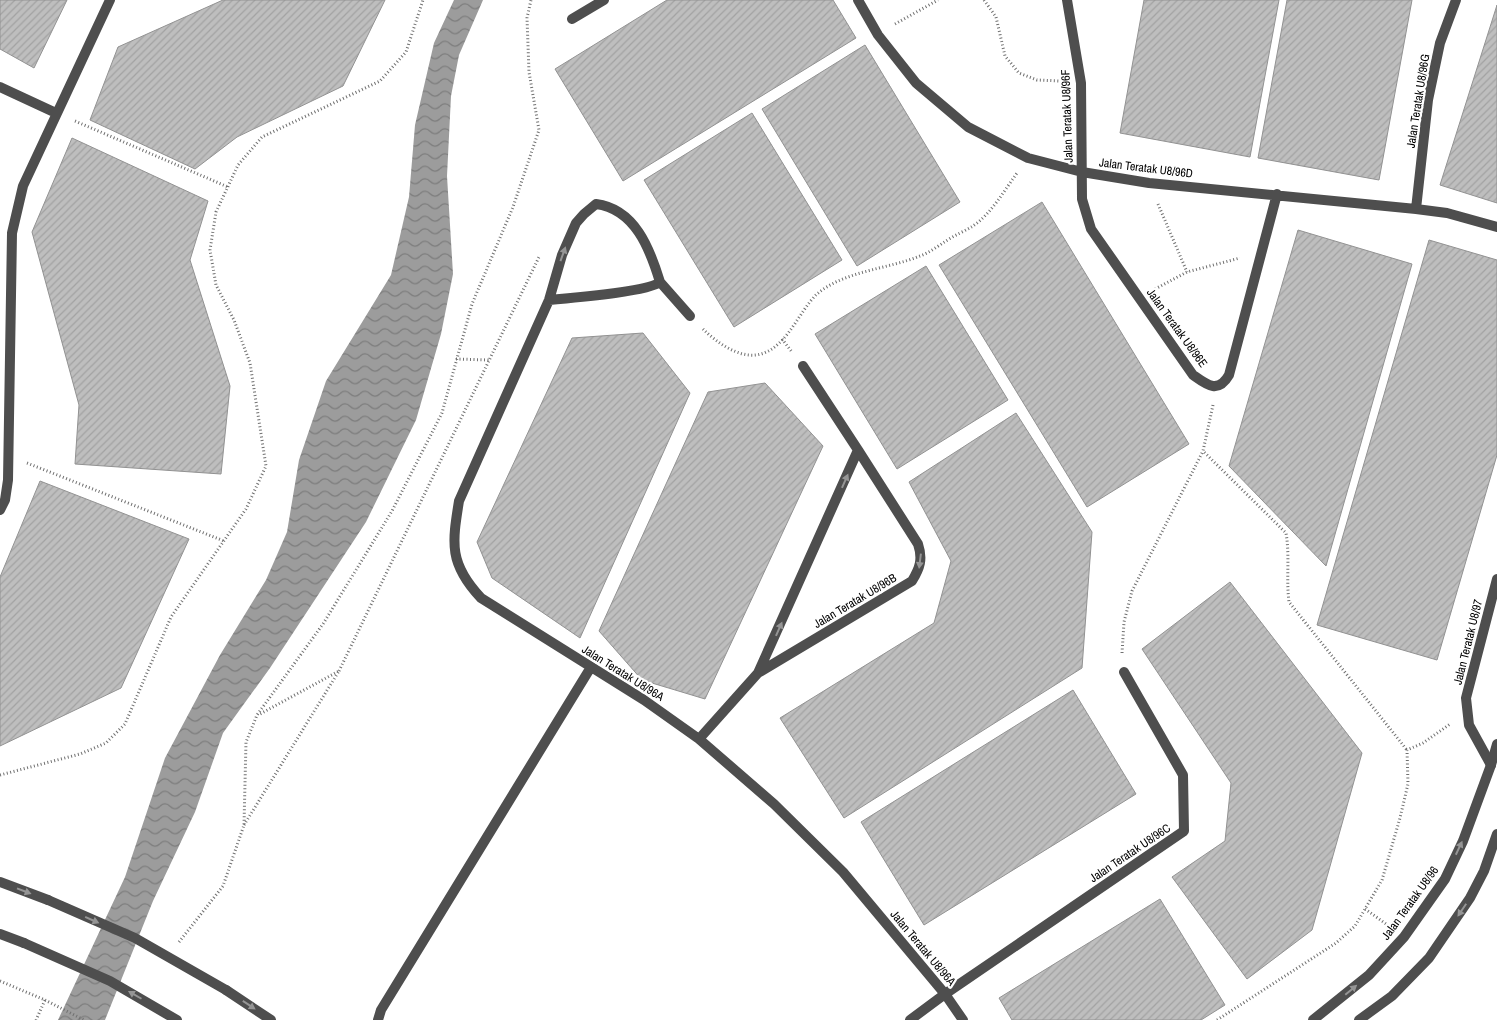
<svg xmlns="http://www.w3.org/2000/svg" width="1497" height="1020" viewBox="0 0 1497 1020" font-family="'Archivo Narrow',sans-serif">
<style>
.water{fill:url(#water-waves)}
.building{fill:url(#building-hatch);stroke:#929292}
.lines{fill:none;stroke-linecap:round;stroke-linejoin:round}
.path{stroke:#707070;stroke-width:3;stroke-dasharray:1 2.5;stroke-linecap:butt}
.minor{stroke:#4e4e4e;stroke-width:10}
.tertiary{stroke:#4e4e4e;stroke-width:10}
.tertiary-bridge{stroke:#4e4e4e;stroke-width:10}
.oneway{fill:#959595}
.labels{text-anchor:middle;stroke-width:4.5;stroke-linejoin:round;paint-order:stroke}
.street-label{font-size:12px;fill:#000;stroke:#fff}
</style>
<defs>
<pattern id="water-waves" width="16" height="10" patternUnits="userSpaceOnUse" patternTransform="scale(1.25)"><rect width="16" height="10" fill="#9c9c9c"/><path d="M0 5q4-4 8 0t8 0" fill="none" stroke="#7d7d7d"/></pattern>
<pattern id="building-hatch" width="6" height="6" patternUnits="userSpaceOnUse" patternTransform="scale(1.25)"><rect width="6" height="6" fill="#bebebe"/><path d="M-1 1l2-2M0 6l6-6M5 7l2-2" fill="none" stroke="#a2a2a2"/></pattern>
</defs>
<rect width="100%" height="100%" fill="#fff"/>
<!-- water -->
<path class="water" d="M454,0H483L459,55L451,96L447,176L453,274L441,334L416,420L366,522L270,668L223,733L195,812L153,901L105,1020H58L125,877L165,758L220,655L266,580L287,532L299,460L326,381L391,275L409,197L415,125L434,43Z"/>
<!-- building -->
<path class="building" d="M0,0H67L34,68L0,49Z
M223,0H385L343,86L237,137L195,169L90,120L118,47Z
M667,0H833L856,38L623,181L555,69Z
M1144,0H1279L1250,157L1120,133Z
M1287,0H1412L1379,180L1258,158Z
M1497,5V203L1440,185Z
M865,45L960,202L857,266L762,109Z
M752,113L842,260L734,327L644,180Z
M72,138L208,201L190,260L230,386L221,474L75,464L79,405L32,232Z
M1042,202L1189,444L1087,507L939,265Z
M1298,230L1412,264L1326,566L1229,466Z
M1429,240L1497,260V455L1437,660L1317,625Z
M926,266L1008,400L897,469L815,334Z
M643,333L690,393L580,638L492,578L477,542L572,338Z
M765,383L823,446L705,699L642,680L599,631L708,392Z
M1016,413L1092,532L1082,668L844,818L780,718L934,623L951,561L909,482Z
M40,481L189,539L121,688L0,746V577Z
M1230,582L1362,753L1312,930L1247,979L1172,877L1225,841L1231,783L1142,649Z
M1073,690L1136,794L924,925L861,822Z
M1160,899L1225,1005L1201,1020H1012L999,998Z"/>
<g class="lines">
<!-- path -->
<path class="path" d="M984,0L996,17L1005,56L1019,73L1037,80L1060,81
M895,24L938,0
M75,121L228,187
M1158,204L1187,272
M1155,289L1187,272L1240,258
M703,329C716,342 737,357 756,355C786,351 798,312 817,294C844,271 888,269 920,256C929,253 938,246 946,241C955,235 965,231 973,226C991,214 1004,191 1017,173
M782,339L792,352
M456,359L489,360
M1213,405L1203,451L1286,533C1290,556 1286,579 1289,602L1407,750
M27,463L224,541
M1122,653L1124,622L1132,591L1203,451
M339,671L539,257
M0,775L80,754L106,743L125,724L171,617L246,509L266,466L250,363L234,320L216,285L210,250L216,212L238,165L262,137L380,81L406,52L423,0
M244,825L339,671L260,714
M1365,909L1389,926
M179,942L223,886L244,825L246,742L257,715L323,624L392,511L442,413L472,304L513,207L539,130L529,72L527,18L531,0
M0,981L45,1000L36,1020
M45,1000L84,1020
M1217,1020L1336,943L1355,926L1382,880L1400,818L1408,784L1407,750L1423,743L1450,724"/>
<!-- minor -->
<path class="minor" d="M858,0L878,35L916,83L968,127L1028,158L1082,172L1149,183L1416,209L1447,213L1497,227
M1067,0L1081,83L1082,199L1091,229L1193,375C1207,385 1218,394 1229,375L1277,194
M572,19L604,0
M0,87L56,113
M1416,209L1428,100L1440,43L1456,0
M660,282L690,316
M549,300C570,298 648,292 660,282C650,249 635,209 596,204L584,214L576,223L562,255L549,300L459,501C452,544 449,564 481,598L644,700L699,739L774,804L843,872L945,994L963,1020
M803,366L858,450
M0,510L5,500L8,480L12,233L23,186L110,0
M699,739L758,673L858,450L918,544C923,559 920,568 912,581L758,673
M1491,765L1469,725L1466,698L1497,579
M378,1020L381,1010L591,667
M910,1020L945,994L1184,831L1183,775L1124,672"/>
<!-- tertiary -->
<path class="tertiary" d="M0,882L48,900
M0,934L24,943
M226,990L271,1020
M1313,1020L1369,975L1404,937L1445,879L1463,841L1491,765L1497,744
M1359,1020L1392,996L1429,958L1470,898L1484,871L1497,834"/>
<!-- tertiary-bridge -->
<path class="tertiary-bridge" d="M48,900L135,938L226,990
M24,943L110,981L177,1020"/>
</g>
<!-- one-way arrows -->
<defs><path id="oneway-solid" d="M-6-.8H1V-3.2L6.5 0L1 3.2V.8H-6Z" transform="scale(1.25)"/></defs>
<g class="oneway">
<use href="#oneway-solid" transform="translate(563 254) rotate(-70)"/>
<use href="#oneway-solid" transform="translate(845 481) rotate(-66)"/>
<use href="#oneway-solid" transform="translate(920 561) rotate(97)"/>
<use href="#oneway-solid" transform="translate(779 629) rotate(-66)"/>
<use href="#oneway-solid" transform="translate(1459 848) rotate(-65)"/>
<use href="#oneway-solid" transform="translate(24 891) rotate(21)"/>
<use href="#oneway-solid" transform="translate(1462 910) rotate(124)"/>
<use href="#oneway-solid" transform="translate(92 920) rotate(24)"/>
<use href="#oneway-solid" transform="translate(1351 990) rotate(-40)"/>
<use href="#oneway-solid" transform="translate(135 995) rotate(-150)"/>
<use href="#oneway-solid" transform="translate(249 1005) rotate(34)"/>
</g>
<g class="labels">
<!-- street labels -->
<g class="street-label">
<text transform="translate(1418 101) rotate(-81)" y="4">Jalan Teratak U8/96G</text>
<text transform="translate(1067 116) rotate(-92)" y="4">Jalan Teratak U8/96F</text>
<text transform="translate(1146 168) rotate(7)" y="4">Jalan Teratak U8/96D</text>
<text transform="translate(1177 328) rotate(54)" y="4">Jalan Teratak U8/96E</text>
<text transform="translate(855 601) rotate(-31)" y="4">Jalan Teratak U8/96B</text>
<text transform="translate(1468 642) rotate(-76)" y="4">Jalan Teratak U8/97</text>
<text transform="translate(623 673) rotate(32)" y="4">Jalan Teratak U8/96A</text>
<text transform="translate(1130 853) rotate(-34)" y="4">Jalan Teratak U8/96C</text>
<text transform="translate(1410 903) rotate(-54)" y="4">Jalan Teratak U8/96</text>
<text transform="translate(923 948) rotate(50)" y="4">Jalan Teratak U8/96A</text>
</g>
</g>
</svg>
